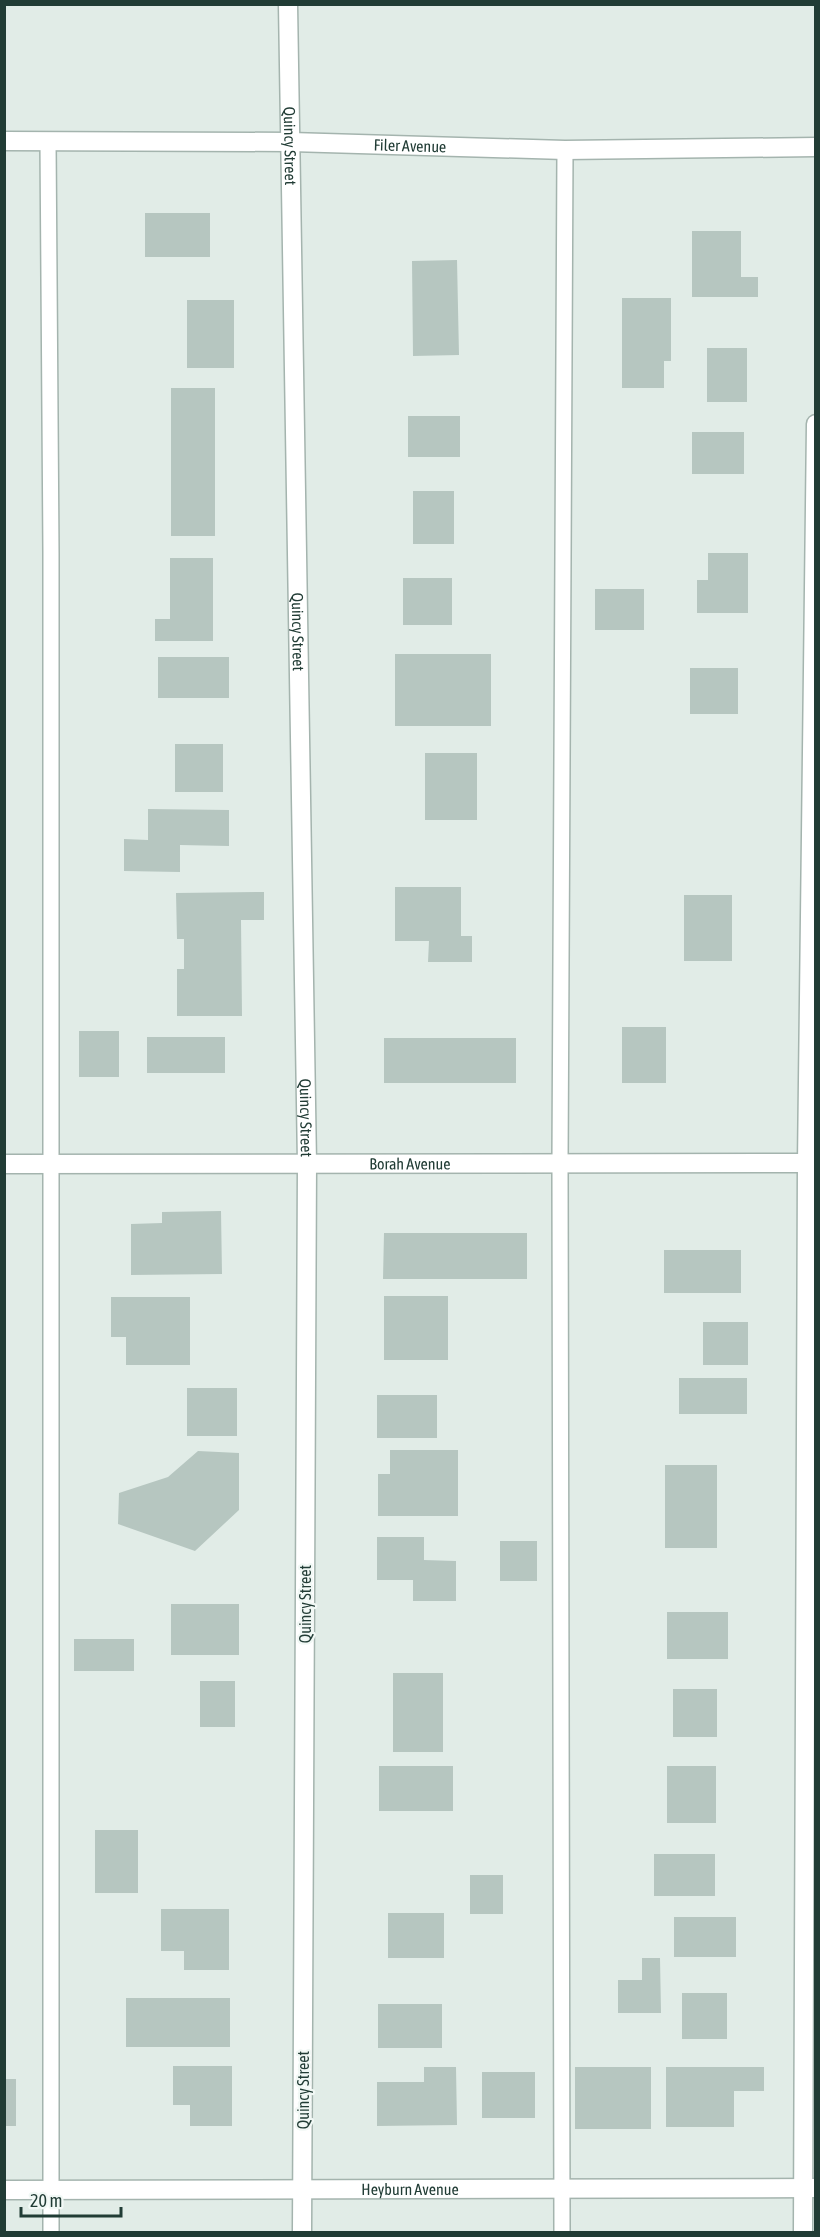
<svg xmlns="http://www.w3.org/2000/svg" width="820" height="2237" viewBox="0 0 820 2237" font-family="'Asap Condensed',sans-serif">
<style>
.building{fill:#b6c6c0}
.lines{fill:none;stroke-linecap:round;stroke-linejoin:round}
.service-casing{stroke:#a4b4ae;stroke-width:18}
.minor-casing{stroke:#a4b4ae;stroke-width:21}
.tertiary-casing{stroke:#a4b4ae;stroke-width:21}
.service{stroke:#fff;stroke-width:15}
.minor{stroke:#fff;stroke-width:18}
.tertiary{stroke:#fff;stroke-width:18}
.labels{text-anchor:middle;stroke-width:4.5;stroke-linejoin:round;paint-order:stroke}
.street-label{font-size:16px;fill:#213c35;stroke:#f1f8f5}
</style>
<rect width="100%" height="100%" fill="#e1ece7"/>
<!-- building -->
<path class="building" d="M145,213H210V257H145Z
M692,231H741V277H758V297H692Z
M457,260L459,355L413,356L412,261Z
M622,298H671V361H664V388H622Z
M187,300H234V368H187Z
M707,348H747V402H707Z
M171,388H215V536H171Z
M408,416H460V457H408Z
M692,432H744V474H692Z
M413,491H454V544H413Z
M708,553H748V613H697V580H708Z
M170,558H213V641H155V619H170Z
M403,578H452V625H403Z
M595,589H644V630H595Z
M395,654H491V726H395Z
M158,657H229V698H158Z
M690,668H738V714H690Z
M175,744H223V792H175Z
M425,753H477V820H425Z
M148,809L229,810V846L180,845V872L124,871V839L148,840Z
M395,887H461V936H472V962H428L429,941H395Z
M264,892V920H241L242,1016H177V969H184V939H177L176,893Z
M684,895H732V961H684Z
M622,1027H666V1083H622Z
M79,1031H119V1077H79Z
M147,1037H225V1073H147Z
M384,1038H516V1083H384Z
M221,1211L222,1274L131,1275V1224L162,1223V1212Z
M384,1233H527V1279H383Z
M664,1250H741V1293H664Z
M384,1296H448V1360H384Z
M111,1297H190V1365H126V1337H111Z
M703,1322H748V1365H703Z
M679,1378H747V1414H679Z
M187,1388H237V1436H187Z
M377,1395H437V1438H377Z
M390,1450H458V1516H378V1474H390Z
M198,1451L239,1453V1510L195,1551L118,1524L119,1493L168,1477Z
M665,1465H717V1548H665Z
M377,1537H424V1560L456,1561V1601H413V1580H377Z
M500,1541H537V1581H500Z
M171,1604H239V1655H171Z
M667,1612H728V1659H667Z
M74,1639H134V1671H74Z
M393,1673H443V1752H393Z
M200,1681H235V1727H200Z
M673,1689H717V1737H673Z
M379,1766H453V1811H379Z
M667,1766H716V1823H667Z
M95,1830H138V1893H95Z
M654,1854H715V1896H654Z
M470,1875H503V1914H470Z
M161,1909H229V1970H184V1951H161Z
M388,1913H444V1958H388Z
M674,1917H736V1957H674Z
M642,1958H660L661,2013H618V1980H642Z
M682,1993H727V2039H682Z
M126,1998H230V2047H126Z
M378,2004H442V2048H378Z
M173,2066H232V2126H190V2105H173Z
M424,2067H456L457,2125L377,2126V2082H424Z
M575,2067H651V2129H575Z
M666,2067H764V2091H734V2127H666Z
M482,2072H535V2118H482Z
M4,2079H16V2126H4Z"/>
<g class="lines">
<!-- service casing -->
<g class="service-casing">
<path id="service" d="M48,141L51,553V2232
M562,2232L560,1164L565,150"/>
</g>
<!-- minor casing -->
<g class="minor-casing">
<g id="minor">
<path id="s1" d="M288,4L307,1164L302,2232"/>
<path id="s2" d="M4,1164L816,1163"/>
<path d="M803,2232L807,1163L816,424"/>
</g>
</g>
<!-- tertiary casing -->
<g class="tertiary-casing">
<g id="tertiary">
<path id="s3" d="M4,141L291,142L565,150L816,147"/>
<path id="s4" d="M4,2190L816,2188"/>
</g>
</g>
<!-- service -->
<use href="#service" class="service"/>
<!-- minor -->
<use href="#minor" class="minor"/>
<!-- tertiary -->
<use href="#tertiary" class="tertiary"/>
</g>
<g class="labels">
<!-- street labels -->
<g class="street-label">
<text dy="6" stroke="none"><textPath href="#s3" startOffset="406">Filer Avenue</textPath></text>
<text dy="6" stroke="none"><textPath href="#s1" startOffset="142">Quincy Street</textPath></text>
<text dy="6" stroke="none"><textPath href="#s1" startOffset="628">Quincy Street</textPath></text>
<text dy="6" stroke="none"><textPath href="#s1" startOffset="1114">Quincy Street</textPath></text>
<text dy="6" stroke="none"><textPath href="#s2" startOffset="406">Borah Avenue</textPath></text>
<text transform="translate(305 1604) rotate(-90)" y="6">Quincy Street</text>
<text transform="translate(303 2090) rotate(-90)" y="6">Quincy Street</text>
<text dy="6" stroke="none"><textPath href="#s4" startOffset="406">Heyburn Avenue</textPath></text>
</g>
</g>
<!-- border -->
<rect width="820" height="2237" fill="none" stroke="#213c35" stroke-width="12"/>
<!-- scale -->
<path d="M21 2207v9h100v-9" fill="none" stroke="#213c35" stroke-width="3"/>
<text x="30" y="2207" font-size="18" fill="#213c35" stroke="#f1f8f5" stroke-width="4.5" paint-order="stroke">20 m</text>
</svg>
